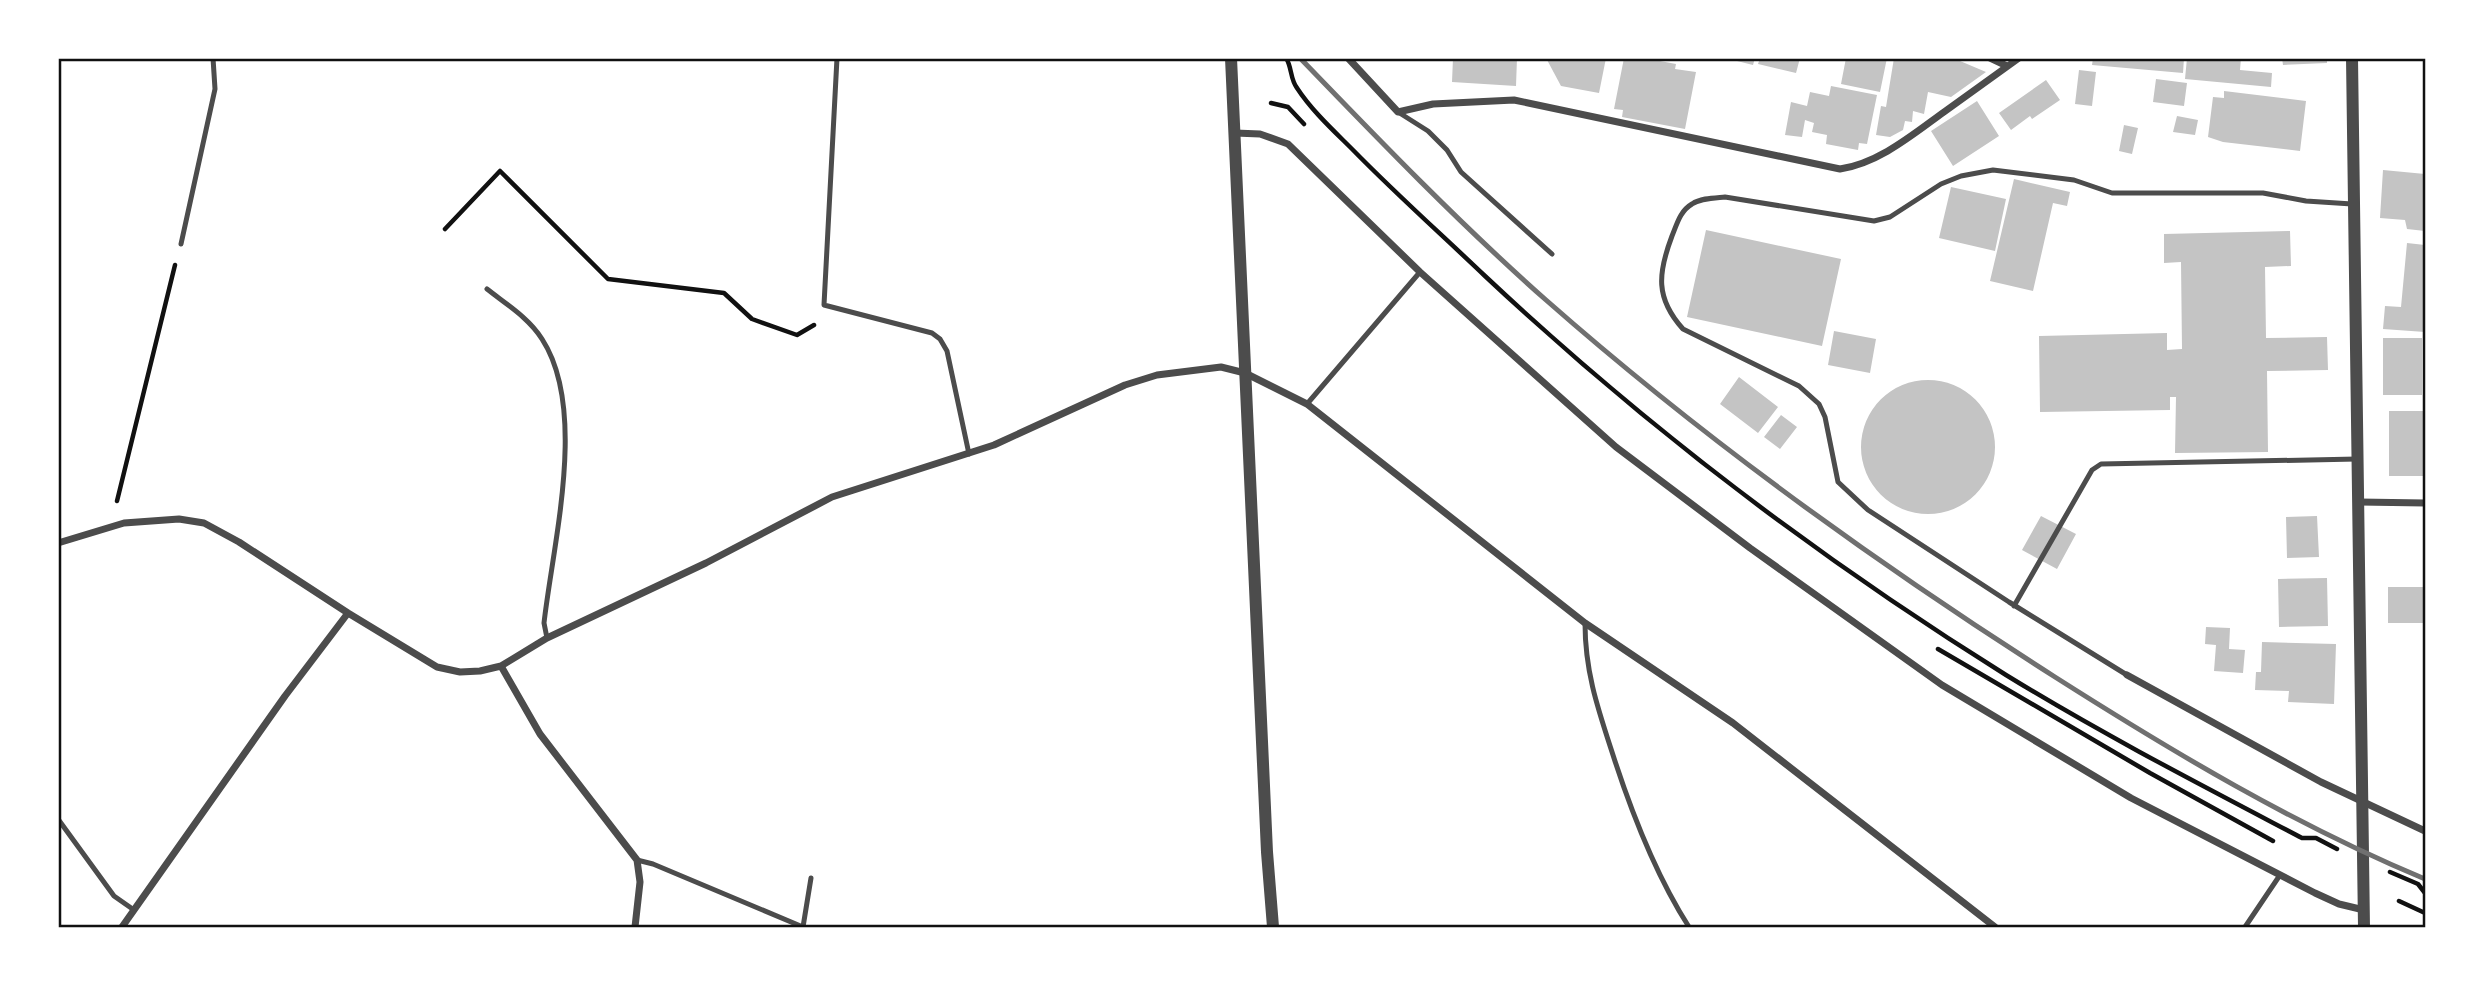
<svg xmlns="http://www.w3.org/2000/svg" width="2483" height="985" viewBox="0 0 2483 985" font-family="Overpass,sans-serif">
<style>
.building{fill:#c4c4c4}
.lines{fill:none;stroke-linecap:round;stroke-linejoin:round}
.path{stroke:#111;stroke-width:4.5}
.service{stroke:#4c4c4c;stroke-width:5}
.minor{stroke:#4c4c4c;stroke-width:7}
.tertiary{stroke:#4c4c4c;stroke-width:12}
.rail{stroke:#707070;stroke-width:5}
.neatline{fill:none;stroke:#111;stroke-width:2.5}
</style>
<rect width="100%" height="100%" fill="#fff"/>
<!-- building -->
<path class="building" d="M1453,58H1517L1516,86L1452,82Z
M1546,58H1606L1599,93L1561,86Z
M1624,58H1644L1676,64L1675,69L1696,72L1685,129L1622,117L1623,110L1614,109Z
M1725,58H1755L1753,65Z
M1760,58H1800L1796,73L1758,64Z
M1846,58H1887L1880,92L1841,84Z
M1894,58H1953L1986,72L1951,97L1928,92L1924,114L1913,111L1912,122L1905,121L1903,130L1890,137L1876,135L1881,106L1886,107Z
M2093,58H2184L2183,73L2092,65Z
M2187,58H2241L2240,70L2272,73L2271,87L2185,79Z
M2282,58H2327V63L2283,65Z
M2079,70L2096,72L2092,106L2075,104Z
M2156,79L2187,83L2184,106L2153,102Z
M2046,80L2060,100L2032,119L2030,116L2011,130L1999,113Z
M1831,86L1877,95L1867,144L1859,143L1858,150L1826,144L1827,135L1812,132L1814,123L1805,120L1802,137L1785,135L1791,102L1807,106L1810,92L1829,96Z
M2224,91L2306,101L2300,151L2223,142L2208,137L2213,97L2224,98Z
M1977,101L1999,136L1953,166L1931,131Z
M2177,116L2198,120L2195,135L2173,132Z
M2124,125L2138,128L2132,154L2119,151Z
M2383,170L2425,174V231L2407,229L2405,220L2380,218Z
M2014,179L2070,192L2067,206L2053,203L2033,291L1990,281Z
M1951,187L2006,199L1995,251L1939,238Z
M1706,230L1841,259L1822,346L1687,317Z
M2290,231L2291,266L2265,267L2266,338L2327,337L2328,370L2267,371L2268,452L2175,453L2176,397H2170V410L2040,412L2039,336L2167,333V350L2182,349L2181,262L2164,263V234Z
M2407,243L2425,245V332L2383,329L2385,306L2401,307Z
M1834,331L1876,339L1870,373L1828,365Z
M2383,338H2422V395H2383Z
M1739,377L1778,407L1758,433L1720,404Z
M1861 447a67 67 0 1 1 134 0a67 67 0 1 1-134 0Z
M2389,411H2425V476H2389Z
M1781,415L1797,427L1780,449L1764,437Z
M2041,516L2076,534L2057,569L2022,550Z
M2317,516L2319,557L2287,558L2286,517Z
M2327,578L2328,626L2279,627L2278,579Z
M2388,587H2425V623H2388Z
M2206,627L2230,628L2229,649L2245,650L2243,673L2214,671L2216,645L2205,644Z
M2262,642L2336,644L2334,704L2288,702L2289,691L2255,690L2256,672H2261Z"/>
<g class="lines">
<!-- path -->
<path class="path" d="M1286,58C1292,67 1290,79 1297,88C1312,111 1334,131 1353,150C1396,194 1441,234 1485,276C1645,426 1820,559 2006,675C2102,734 2203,786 2302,838H2316L2337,849
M1271,103L1288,107L1304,124
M445,229L500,171L608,279L724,293L752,319L797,335L814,325
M117,501L175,265
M1938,649L2150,773L2273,841
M2390,872L2418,884L2425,893
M2399,901L2425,913"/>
<!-- service -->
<path class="service" d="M837,58L824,305L932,333L940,339L947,351L969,454
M1398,112L1428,131L1447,150L1461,172L1552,254
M181,244L215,89L213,58
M487,289C506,304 529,318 542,339C588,410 553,543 544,623L547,638
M1307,404L1420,272
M2014,606L2092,470L2101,464L2357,459
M1585,623C1585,672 1598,709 1613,755C1632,814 1655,874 1689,927
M2127,675L2009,602L1868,510L1838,482L1825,417L1819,404L1799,386L1683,329C1655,298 1658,273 1672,236C1677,224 1680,211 1692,204C1701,198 1714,198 1725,197L1874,221L1890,217L1941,184L1961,176L1993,170L2074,180L2112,193H2263L2306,201L2352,204
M58,819L114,896L134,910
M637,860L653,864L803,927
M803,927L811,878
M2245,927L2280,875"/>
<!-- minor -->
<path class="minor" d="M1348,58L1398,112L1433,104L1514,100L1840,169C1879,163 1912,135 1944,112C1969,94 1994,76 2019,58
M1990,58L2007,66
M1235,133L1260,134L1288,144L1420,272L1616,447L1750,548L1942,685L2131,798L2315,893L2339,904L2364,910
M2359,502L2425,503
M58,543L124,523L179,519L204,523L239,542L348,613L437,667L460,672L480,671L501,666L547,638L706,563L832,497L994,445L1125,385L1157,375L1221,367L1245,373L1307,404L1585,623L1733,723L1995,927
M501,666L540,734L637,860L640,882L635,927
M2127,675L2321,782L2425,831
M122,927L285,696L348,613"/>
<!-- tertiary -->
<path class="tertiary" d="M1231,58L1267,852L1273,927
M2352,58L2364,927"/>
<!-- rail -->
<path class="rail" d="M1300,58C1380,141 1460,224 1546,300C1705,440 1876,563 2055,677C2173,752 2295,825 2425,879"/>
</g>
<!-- border -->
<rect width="2483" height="985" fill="none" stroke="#ffffff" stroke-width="119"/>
<rect x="60" y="60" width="2364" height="866" class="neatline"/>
</svg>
